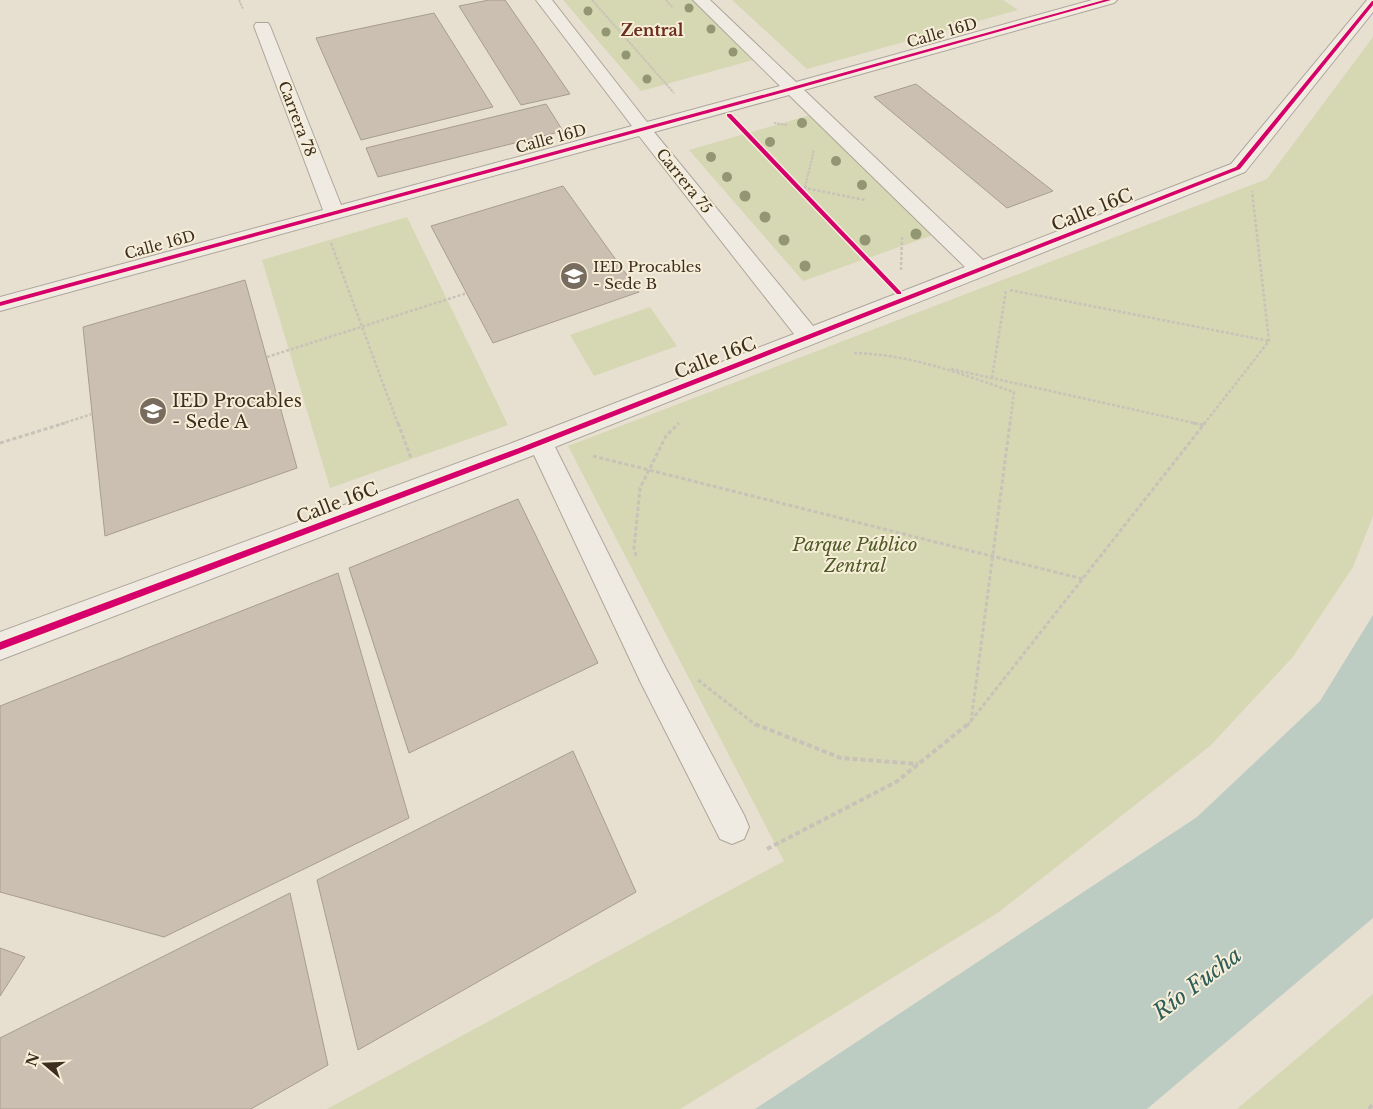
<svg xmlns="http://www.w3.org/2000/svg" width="1373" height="1109" viewBox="0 0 1373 1109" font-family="'Libre Baskerville',serif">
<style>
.green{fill:#d6d7b3}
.water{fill:#bcccc2}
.building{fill:#cbbfb2;stroke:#a89c90}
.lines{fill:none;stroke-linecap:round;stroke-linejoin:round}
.minor-casing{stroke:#ada599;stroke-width:2}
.path-far3{stroke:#c8c2b9;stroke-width:2;stroke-dasharray:2.5 1;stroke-linecap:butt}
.path-far2{stroke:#c8c2b9;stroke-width:2.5;stroke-dasharray:3 2;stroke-linecap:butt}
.path-far1{stroke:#c8c2b9;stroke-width:3;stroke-dasharray:4 2.5;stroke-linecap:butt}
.path{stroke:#c8c2b9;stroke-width:4;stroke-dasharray:5 3;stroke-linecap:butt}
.minor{fill:#efebe3;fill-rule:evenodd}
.path-bridge{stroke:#c8c2b9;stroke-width:2.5;stroke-dasharray:3 2;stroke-linecap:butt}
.cycleway-casing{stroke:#f7eed8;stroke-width:3}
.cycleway{fill:#d6006c;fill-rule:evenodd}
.tree{fill:#929673}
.labels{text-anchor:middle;stroke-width:4;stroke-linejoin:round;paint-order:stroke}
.far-street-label{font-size:15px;fill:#3d2e20;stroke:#f7eed8}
.far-poi-label{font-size:15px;fill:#3d2e20;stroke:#f7eed8;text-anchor:start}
.far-neighbourhood-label{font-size:16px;font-weight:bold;fill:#6b2e1e;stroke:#f7eed8}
.street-label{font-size:18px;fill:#3d2e20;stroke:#f7eed8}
.poi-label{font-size:18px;fill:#3d2e20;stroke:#f7eed8;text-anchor:start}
.park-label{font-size:18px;font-style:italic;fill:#4d5a26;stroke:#f7eed8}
.near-water-label{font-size:22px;font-style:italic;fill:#2f5d5a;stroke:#f7eed8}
</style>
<rect width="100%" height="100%" fill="#e7e0d1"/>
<!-- green -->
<path class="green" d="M563,0H696L757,59L641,91Z
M732,0H1003L1018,10L807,69Z
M1373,37V516L1353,567L1292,658L1210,746L999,912L680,1109H327L784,861L568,446L1267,179Z
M810,115L936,234L803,281L689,150Z
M407,217L508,425L330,488L262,260Z
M650,307L677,346L594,376L570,335Z
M1373,994V1109H1237Z"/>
<!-- water -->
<path class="water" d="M1373,615V918L1147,1109H755L1197,817L1320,701Z"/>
<!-- building -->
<path class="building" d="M489,0H505L570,94L521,105L459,6Z
M434,13L493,107L361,140L316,38Z
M916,84L1053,191L1007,208L874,97Z
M546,104L563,131L378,177L366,148Z
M563,186L639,292L493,343L431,226Z
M245,280L297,468L105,536L83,327Z
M518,499L598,663L409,753L349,568Z
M338,573L409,818L164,937L0,892V706Z
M573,751L636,892L358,1050L317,880Z
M290,893L328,1065L251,1109H0V1038Z
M0,948L25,957L0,996Z"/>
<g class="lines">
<!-- minor casing -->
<g class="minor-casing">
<path id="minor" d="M536,0H552L647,122L780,86L693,0H710L796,82L1092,0H1117L1114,3L804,90L983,260L1231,164L1367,0H1373V12L1245,172L555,447L663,663L744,815L749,827L744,839L732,844L720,839L641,683L534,455L0,660V632L512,443L794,334L639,136L0,311V297L323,210L254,26L256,23H268L270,26L341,205L632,126ZM789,95L965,267L813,326L654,132Z"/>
</g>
<!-- path-far3 -->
<path class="path-far3" d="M239,0L243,9
M592,0L674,93
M666,0L673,8
M774,123L787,125
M805,187L814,150"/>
<!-- path-far2 -->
<path class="path-far2" d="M806,186L805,188L865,200
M331,243L398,424
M901,270L902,237
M1010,290L1269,341
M854,353C910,354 961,374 1014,392L1010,424
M951,369L1199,424
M992,378L1006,290
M61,424L92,414
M1204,424L1269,341L1252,191"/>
<!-- path-far1 -->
<path class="path-far1" d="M398,423L411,458
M1193,423L1204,425
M0,443L65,423
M593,456L1083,579
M636,556L634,548L640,488L666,436L679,423
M698,680L757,726
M971,722L1010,423
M967,726L1205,423"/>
<!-- path -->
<path class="path" d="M755,724L841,758L918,764
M767,849L896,782L968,724
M1369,1109L1373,1104"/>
<!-- minor -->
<use href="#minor" class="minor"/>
<!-- path-bridge -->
<path class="path-bridge" d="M267,357L467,293"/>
<!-- cycleway casing -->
<g class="cycleway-casing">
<path id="cycleway" d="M1104,0H1111L796,89L0,306V302L792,87Z
M1372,1H1373V5L1240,169L523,452L0,650V642L519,448L1236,167Z
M727,114H731L901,292V294H897L727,116Z"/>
</g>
<!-- cycleway -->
<use href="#cycleway" class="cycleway"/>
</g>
<!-- trees -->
<g class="tree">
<circle cx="689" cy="8" r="4.5"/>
<circle cx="588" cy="11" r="4.5"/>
<circle cx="711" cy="29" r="4.5"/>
<circle cx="606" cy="32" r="4.5"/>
<circle cx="733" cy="52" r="4.5"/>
<circle cx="626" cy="55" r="4.5"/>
<circle cx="647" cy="79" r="4.5"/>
<circle cx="802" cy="123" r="5"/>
<circle cx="770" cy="142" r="5"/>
<circle cx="711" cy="157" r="5"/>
<circle cx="836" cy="161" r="5"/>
<circle cx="727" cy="177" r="5"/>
<circle cx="862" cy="185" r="5"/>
<circle cx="745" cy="196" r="5.5"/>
<circle cx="765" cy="217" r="5.5"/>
<circle cx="916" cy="234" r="5.5"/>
<circle cx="784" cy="240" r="5.5"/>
<circle cx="865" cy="240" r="5.5"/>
<circle cx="805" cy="266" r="5.5"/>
</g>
<!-- icons -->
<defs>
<g id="school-disc" transform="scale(1.4375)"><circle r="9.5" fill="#786c5e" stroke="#f7eed8"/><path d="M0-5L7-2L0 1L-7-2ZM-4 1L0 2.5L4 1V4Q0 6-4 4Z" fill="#fff"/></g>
</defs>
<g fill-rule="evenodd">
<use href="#school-disc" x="574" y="276"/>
<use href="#school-disc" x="153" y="411"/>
</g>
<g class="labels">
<!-- far-street labels -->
<g class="far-street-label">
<text transform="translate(942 33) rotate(-16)" y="5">Calle 16D</text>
<text transform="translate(297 119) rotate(69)" y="5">Carrera 78</text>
<text transform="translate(551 139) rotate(-15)" y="5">Calle 16D</text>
<text transform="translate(684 181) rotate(51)" y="5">Carrera 75</text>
<text transform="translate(160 245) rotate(-15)" y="5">Calle 16D</text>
</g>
<!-- far-poi labels -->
<g class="far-poi-label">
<text x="593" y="272">IED Procables<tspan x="593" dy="17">- Sede B</tspan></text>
</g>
<!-- far-neighbourhood labels -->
<g class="far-neighbourhood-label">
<text x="652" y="36">Zentral</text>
</g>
<!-- street labels -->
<g class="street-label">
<text transform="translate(1092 210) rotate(-22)" y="6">Calle 16C</text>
<text transform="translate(715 358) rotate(-21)" y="6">Calle 16C</text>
<text transform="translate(337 503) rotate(-21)" y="6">Calle 16C</text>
</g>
<!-- poi labels -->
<g class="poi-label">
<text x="172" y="407">IED Procables<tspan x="172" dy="21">- Sede A</tspan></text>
</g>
<!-- park labels -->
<g class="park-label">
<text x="855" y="551">Parque Público<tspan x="855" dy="21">Zentral</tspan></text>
</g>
<!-- near-water labels -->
<g class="near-water-label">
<text transform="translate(1197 983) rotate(-37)" y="8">Río Fucha</text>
</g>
</g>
<!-- north arrow -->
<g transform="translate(45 1064) rotate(289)" stroke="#f7eed8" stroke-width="4" paint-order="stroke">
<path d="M0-4L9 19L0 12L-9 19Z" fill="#3d2e20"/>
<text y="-8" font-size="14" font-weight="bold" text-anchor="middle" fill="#3d2e20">N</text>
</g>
</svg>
